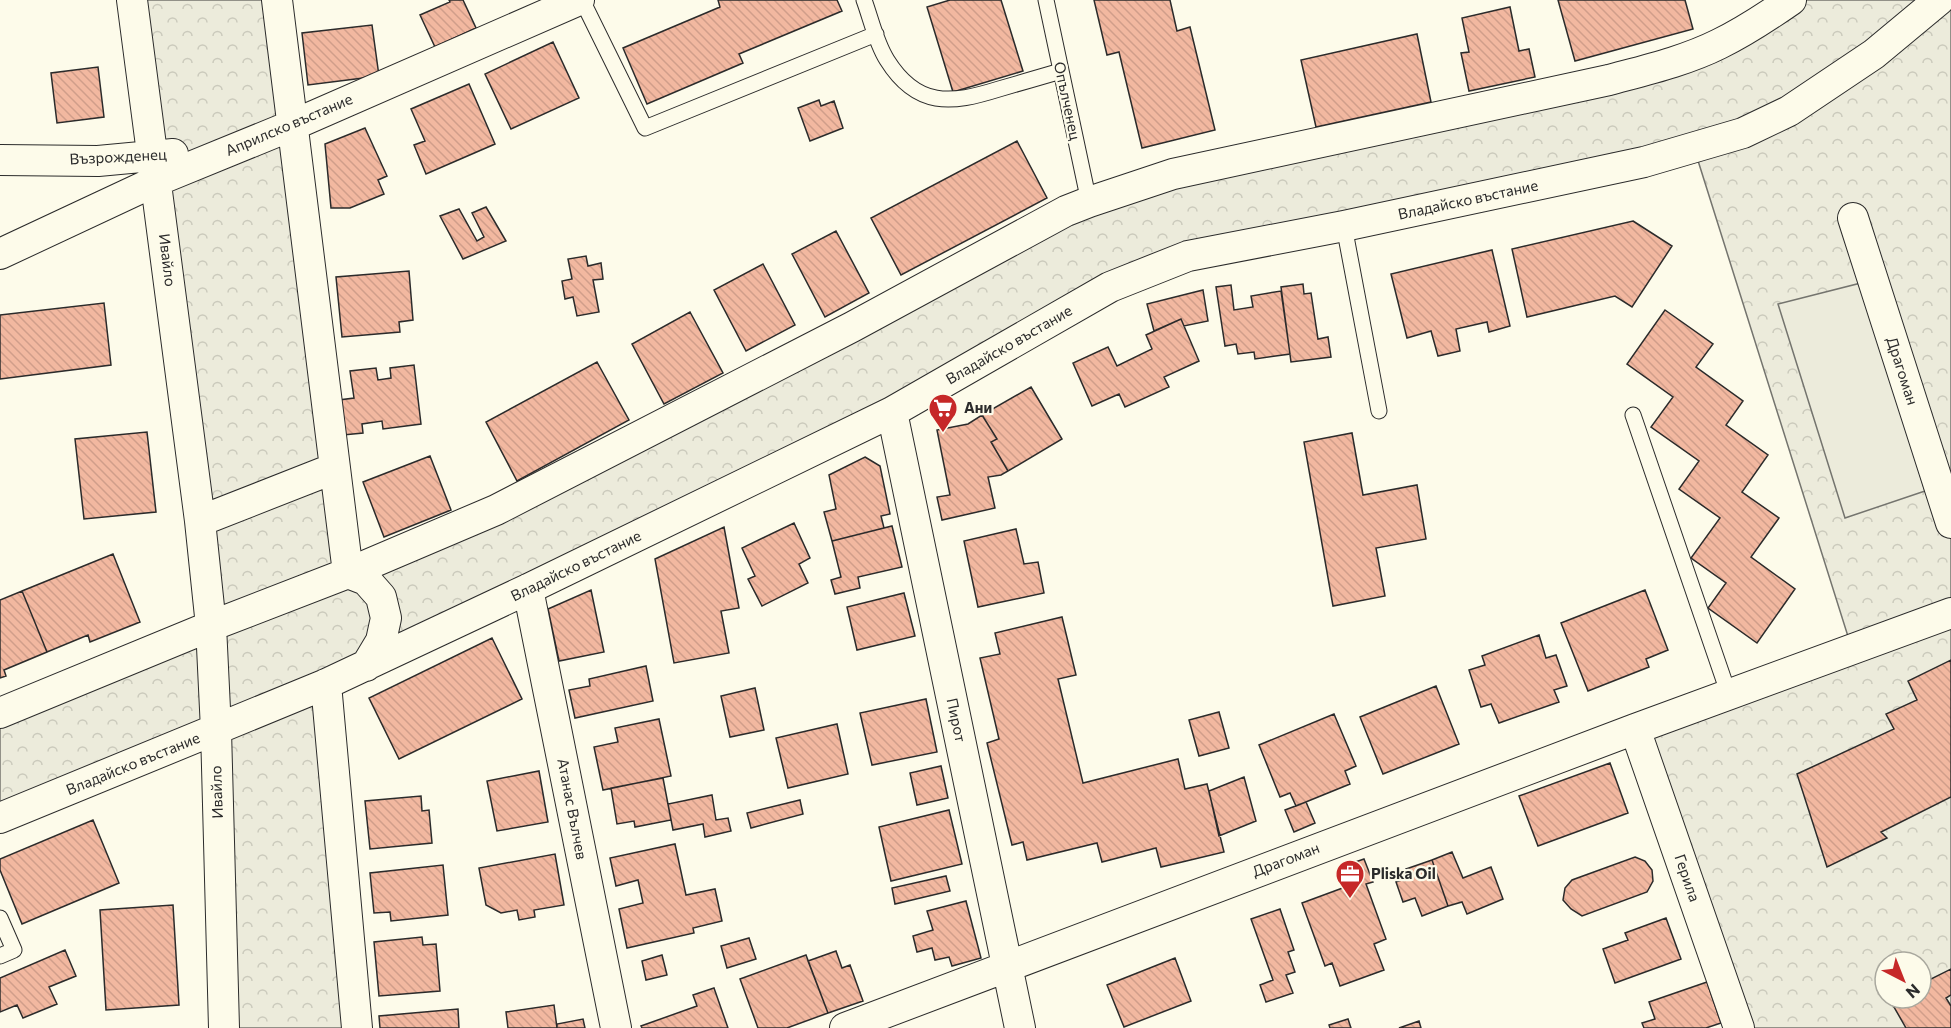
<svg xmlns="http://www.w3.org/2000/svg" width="1951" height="1028" viewBox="0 0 1951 1028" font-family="Commissioner,sans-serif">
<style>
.park{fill:url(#park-crowns);stroke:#74746e;stroke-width:1.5;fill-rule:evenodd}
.garden{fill:#ecebdb;stroke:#74746e;stroke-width:1.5}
.building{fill:url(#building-back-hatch);stroke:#2b2b2b;stroke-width:1.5}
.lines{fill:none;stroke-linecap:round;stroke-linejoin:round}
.service-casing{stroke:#2b2b2b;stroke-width:17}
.minor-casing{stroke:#2b2b2b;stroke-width:32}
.service{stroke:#fdfbea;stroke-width:15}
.minor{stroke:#fdfbea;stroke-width:30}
.labels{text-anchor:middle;stroke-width:4.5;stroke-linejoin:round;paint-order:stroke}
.street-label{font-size:15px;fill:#2b2b2b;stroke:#fdfbea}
.poi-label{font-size:15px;font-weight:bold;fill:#2b2b2b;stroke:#fdfbea;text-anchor:start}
</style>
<defs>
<pattern id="park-crowns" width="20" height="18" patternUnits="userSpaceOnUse" patternTransform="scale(1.5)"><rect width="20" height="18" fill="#ecebdb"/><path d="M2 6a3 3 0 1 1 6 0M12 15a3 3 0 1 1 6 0" fill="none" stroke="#cbcabc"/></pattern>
<pattern id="building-back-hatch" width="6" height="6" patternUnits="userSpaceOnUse" patternTransform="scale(1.5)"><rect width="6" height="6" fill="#f2b8a0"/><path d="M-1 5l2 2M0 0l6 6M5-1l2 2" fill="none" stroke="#d09e8a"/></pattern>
</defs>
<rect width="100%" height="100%" fill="#fdfbea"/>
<!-- park -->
<path class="park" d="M132,0H277L347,572L1066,211L1609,80L1791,0H1947L1951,6V1028H1739L1635,729L1852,649L1694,148L1188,256L326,684L357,1028H224L216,731L0,818V713L210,626ZM1885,962H1921V998H1885Z"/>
<!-- garden -->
<path class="garden" d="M1861,283L1925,491L1845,518L1778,304Z"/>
<!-- building -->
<path class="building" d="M449,0H463L476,28L435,47L420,15L450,2Z
M718,0H837L842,11L739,54L743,63L647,104L623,48L720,7Z
M950,0H1001L1023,71L953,92L927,7Z
M1094,0H1170L1177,31L1190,27L1215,130L1142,148L1119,52L1107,55Z
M1558,0H1685L1693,29L1575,61Z
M1510,7L1519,51L1529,49L1535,77L1469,91L1461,53L1469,52L1462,18Z
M372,25L379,76L308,85L302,33Z
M1417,34L1431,102L1316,127L1301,60Z
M553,42L579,98L511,129L485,74Z
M98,67L104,117L57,123L51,73Z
M469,84L495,144L426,174L414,145L425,141L411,109Z
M819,100L821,106L834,101L843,128L810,141L798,108Z
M365,128L387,176L378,180L384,194L350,208H331L325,144Z
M1017,141L1047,198L901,275L871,218Z
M486,207L506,241L463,259L440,216L459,209L477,241L484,237L472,213Z
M1633,221L1672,246L1632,307L1615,296L1527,317L1512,249Z
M836,231L869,293L825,317L792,254Z
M1492,250L1510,326L1489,332L1487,322L1456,329L1460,351L1438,356L1431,331L1407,338L1391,274Z
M586,256L588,266L601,263L603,279L593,280L599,312L577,316L573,297L565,299L562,281L572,279L568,259Z
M763,264L795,325L746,351L714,290Z
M409,271L413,320L399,322L400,332L342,337L336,277Z
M1303,284L1304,294L1311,293L1318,339L1328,337L1331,357L1291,362L1281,287Z
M1231,285L1234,310L1253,307L1251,296L1281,291L1290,354L1255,359L1254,352L1238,354L1236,344L1225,346L1216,287Z
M1203,290L1208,321L1184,326L1181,319L1154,331L1147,304Z
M104,303L111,365L0,379V315Z
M1665,310L1713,344L1696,367L1743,401L1726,425L1768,455L1742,492L1779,518L1751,557L1795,589L1757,643L1708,608L1726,583L1691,558L1720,518L1679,489L1699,461L1651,427L1673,397L1627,364Z
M690,312L723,373L664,404L632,344Z
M1181,319L1199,361L1164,377L1169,387L1125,407L1119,394L1092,406L1073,363L1108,347L1117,366L1152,349L1146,335Z
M597,362L629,420L517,481L486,422Z
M414,365L421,424L383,429L382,421L362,424L363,433L343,435L339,400L354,398L350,371L376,368L378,380L391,378L390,368Z
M1031,387L1062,439L1008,471L991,442L997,439L982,415Z
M982,415L997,439L991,442L1008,471L1001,475L988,477L995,508L942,520L937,497L950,495L937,430L968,424Z
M147,432L156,512L84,519L75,439Z
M1352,433L1363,495L1417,485L1426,539L1376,548L1385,596L1333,606L1304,442Z
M430,456L451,510L384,537L363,482Z
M865,457L880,466L890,514L881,516L884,528L832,541L824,512L836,509L829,475Z
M794,523L810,558L799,564L808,583L762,606L748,579L755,576L742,548Z
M892,526L902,567L858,577L860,588L835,594L831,580L841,577L832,541Z
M724,527L739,608L721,611L729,653L674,663L655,559Z
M1016,529L1024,564L1038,562L1044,593L978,607L964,541Z
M113,554L140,622L90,642L88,635L47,652L22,591Z
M591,590L604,652L559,661L548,609Z
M1645,590L1668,650L1646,659L1649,667L1588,691L1561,623Z
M22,591L47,652L4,670L6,676L0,678V600Z
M904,593L915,636L857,650L847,607Z
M1062,617L1076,675L1058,679L1083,783L1178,759L1185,789L1207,784L1224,852L1161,867L1156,848L1102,862L1097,843L1027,860L1023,842L1012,845L987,743L999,739L980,658L1000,654L995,633Z
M1539,635L1546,658L1556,655L1567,686L1554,690L1559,702L1499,723L1491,704L1481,707L1469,670L1485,665L1482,656Z
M492,638L522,699L399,759L369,698Z
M1951,660V797L1881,832L1887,838L1827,867L1797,774L1894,729L1886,714L1917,700L1908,681Z
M646,666L653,701L575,718L569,690L590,686L589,679Z
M1436,686L1459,744L1383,774L1360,717Z
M755,688L764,730L730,737L721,696Z
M926,699L937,752L872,765L860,713Z
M1219,712L1229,748L1199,756L1189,720Z
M1334,714L1356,766L1345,771L1350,784L1296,806L1290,793L1280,797L1259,745Z
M659,719L671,776L603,790L594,747L618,742L615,728Z
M837,724L848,774L788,788L776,738Z
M1610,763L1628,813L1538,846L1519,796Z
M941,766L948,798L917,805L910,773Z
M539,771L548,822L497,831L487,781Z
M1244,777L1256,821L1219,836L1209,791Z
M663,778L671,820L635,827L634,821L617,824L611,788Z
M712,795L716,820L728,818L731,831L705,837L703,824L673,830L668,804Z
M421,796L422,811L429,810L432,843L370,849L365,801Z
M800,800L803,814L751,828L747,813Z
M1306,802L1315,823L1294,832L1285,810Z
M949,810L962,864L891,881L879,827Z
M93,820L119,883L22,924L0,870V859Z
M675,844L686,895L715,889L722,921L693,928L694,933L627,948L619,909L643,903L638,880L616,886L610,858Z
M1452,852L1463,878L1491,867L1503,899L1467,914L1462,902L1448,906L1432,860Z
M555,854L564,905L534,910L535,917L519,920L517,910L501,913L486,905L479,868Z
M1635,857L1645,861L1652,870L1653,881L1647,892L1582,916L1571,909L1563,900L1565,888L1572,880Z
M1364,859L1373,882L1366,884L1386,939L1374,944L1384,970L1340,986L1332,963L1325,966L1302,903L1348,886L1341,867Z
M1432,860L1448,906L1422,916L1415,898L1403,902L1396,882L1409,877L1406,869Z
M443,865L448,915L391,921L390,912L374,913L370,873Z
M946,876L950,891L895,904L892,888Z
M966,901L981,958L952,966L949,957L935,960L932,948L917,952L913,936L933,930L927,911Z
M173,905L179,1005L106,1010L100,910Z
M1280,909L1294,950L1288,952L1295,972L1286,975L1293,993L1266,1002L1260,985L1273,980L1251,919Z
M1666,918L1681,959L1615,983L1603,949L1628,940L1625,933Z
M422,937L423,945L436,944L440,991L379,996L374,942Z
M749,938L756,959L727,968L721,946Z
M65,950L76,976L49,987L57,1004L23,1018L17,1005L0,1012V978Z
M836,951L842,968L850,965L863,1001L828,1013L808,961Z
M662,955L667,975L646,980L642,961Z
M806,955L828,1013L787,1028H758L740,979Z
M1175,958L1191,1001L1124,1027L1107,985Z
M1951,969V995L1946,998L1951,1006V1028H1906L1890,1000L1894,998H1921V984Z
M1707,982L1721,1023L1706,1028H1644L1642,1023L1655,1019L1649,1002Z
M714,988L728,1028H642L641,1026L697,1006L693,995Z
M554,1005L557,1028H508L506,1012Z
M458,1009L459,1028H380L379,1016Z
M583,1019L585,1028H557V1024Z
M1348,1019L1351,1028H1330L1329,1025Z
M1419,1021L1421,1028H1399Z"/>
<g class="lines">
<!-- service casing -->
<g class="service-casing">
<path id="service" d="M582,0L645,128L876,34
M864,0C871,19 876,43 887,60C917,108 951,104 999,89C1020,83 1040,77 1061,71
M1046,0L1089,202
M1344,226L1379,411
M1633,415L1729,695
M0,918L14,950L0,956"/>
</g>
<!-- minor casing -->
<g class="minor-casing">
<path id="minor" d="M132,0L200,521L211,626L216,730L224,1028
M277,0L348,573L366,580L381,597L386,618L381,641L366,666
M0,160L98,161L173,154
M1853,218L1951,523
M0,254L156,181L293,125L579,0
M892,412L1020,1028
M200,521L335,468
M528,589L616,1028
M326,684L357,1028
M0,713L211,626L348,573L496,510L852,327L1066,211L1089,202L1173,174L1609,80C1646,70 1685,61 1719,44C1744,32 1768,16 1791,0
M1635,729L1739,1028
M0,818L326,684L528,589L892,412L1110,287L1188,256L1344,226L1644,162L1743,133L1789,111L1874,54L1939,0
M845,1028L1635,729L1951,613"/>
</g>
<!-- service -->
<use href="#service" class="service"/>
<!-- minor -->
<use href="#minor" class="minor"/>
</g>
<!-- icons -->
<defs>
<g id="supermarket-pin" transform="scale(1.5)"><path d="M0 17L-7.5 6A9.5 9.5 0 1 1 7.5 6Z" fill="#c62828" stroke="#fdfbea"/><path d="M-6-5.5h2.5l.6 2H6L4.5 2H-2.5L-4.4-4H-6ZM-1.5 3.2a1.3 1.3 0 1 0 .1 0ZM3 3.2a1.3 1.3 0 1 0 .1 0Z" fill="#fff"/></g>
<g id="office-pin" transform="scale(1.5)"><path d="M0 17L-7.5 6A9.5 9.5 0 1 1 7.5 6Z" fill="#c62828" stroke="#fdfbea"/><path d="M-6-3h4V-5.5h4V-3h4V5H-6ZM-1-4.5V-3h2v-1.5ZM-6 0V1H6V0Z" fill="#fff"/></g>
</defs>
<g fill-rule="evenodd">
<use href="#supermarket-pin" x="943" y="408"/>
<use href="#office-pin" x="1350" y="874"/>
</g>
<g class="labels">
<!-- street labels -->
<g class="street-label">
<text transform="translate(1067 101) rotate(78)" y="5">Опълченец</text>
<text transform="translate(289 125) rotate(-23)" y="5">Априлско въстание</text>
<text transform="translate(118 157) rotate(-3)" y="5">Възрожденец</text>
<text transform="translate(1468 200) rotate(-12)" y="5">Владайско въстание</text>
<text transform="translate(167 260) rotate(83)" y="5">Ивайло</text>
<text transform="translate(1009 345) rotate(-30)" y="5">Владайско въстание</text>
<text transform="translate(1902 371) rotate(72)" y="5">Драгоман</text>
<text transform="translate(576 566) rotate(-26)" y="5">Владайско въстание</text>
<text transform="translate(956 720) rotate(78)" y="5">Пирот</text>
<text transform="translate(133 764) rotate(-22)" y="5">Владайско въстание</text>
<text transform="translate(217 792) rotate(-92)" y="5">Ивайло</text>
<text transform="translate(572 809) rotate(79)" y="5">Атанас Вълчев</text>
<text transform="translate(1286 860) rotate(-21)" y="5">Драгоман</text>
<text transform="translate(1687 878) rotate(71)" y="5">Герила</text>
</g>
<!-- poi labels -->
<g class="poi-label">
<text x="964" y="413">Ани</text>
<text x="1371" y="879">Pliska Oil</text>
</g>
</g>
<!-- north arrow -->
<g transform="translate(1903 980) rotate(138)"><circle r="28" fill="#fdfbea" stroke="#a9a89e" stroke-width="1.5"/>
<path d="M0-4.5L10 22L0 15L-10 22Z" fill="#c62828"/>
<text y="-9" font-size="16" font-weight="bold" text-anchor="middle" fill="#2b2b2b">N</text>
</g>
</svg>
